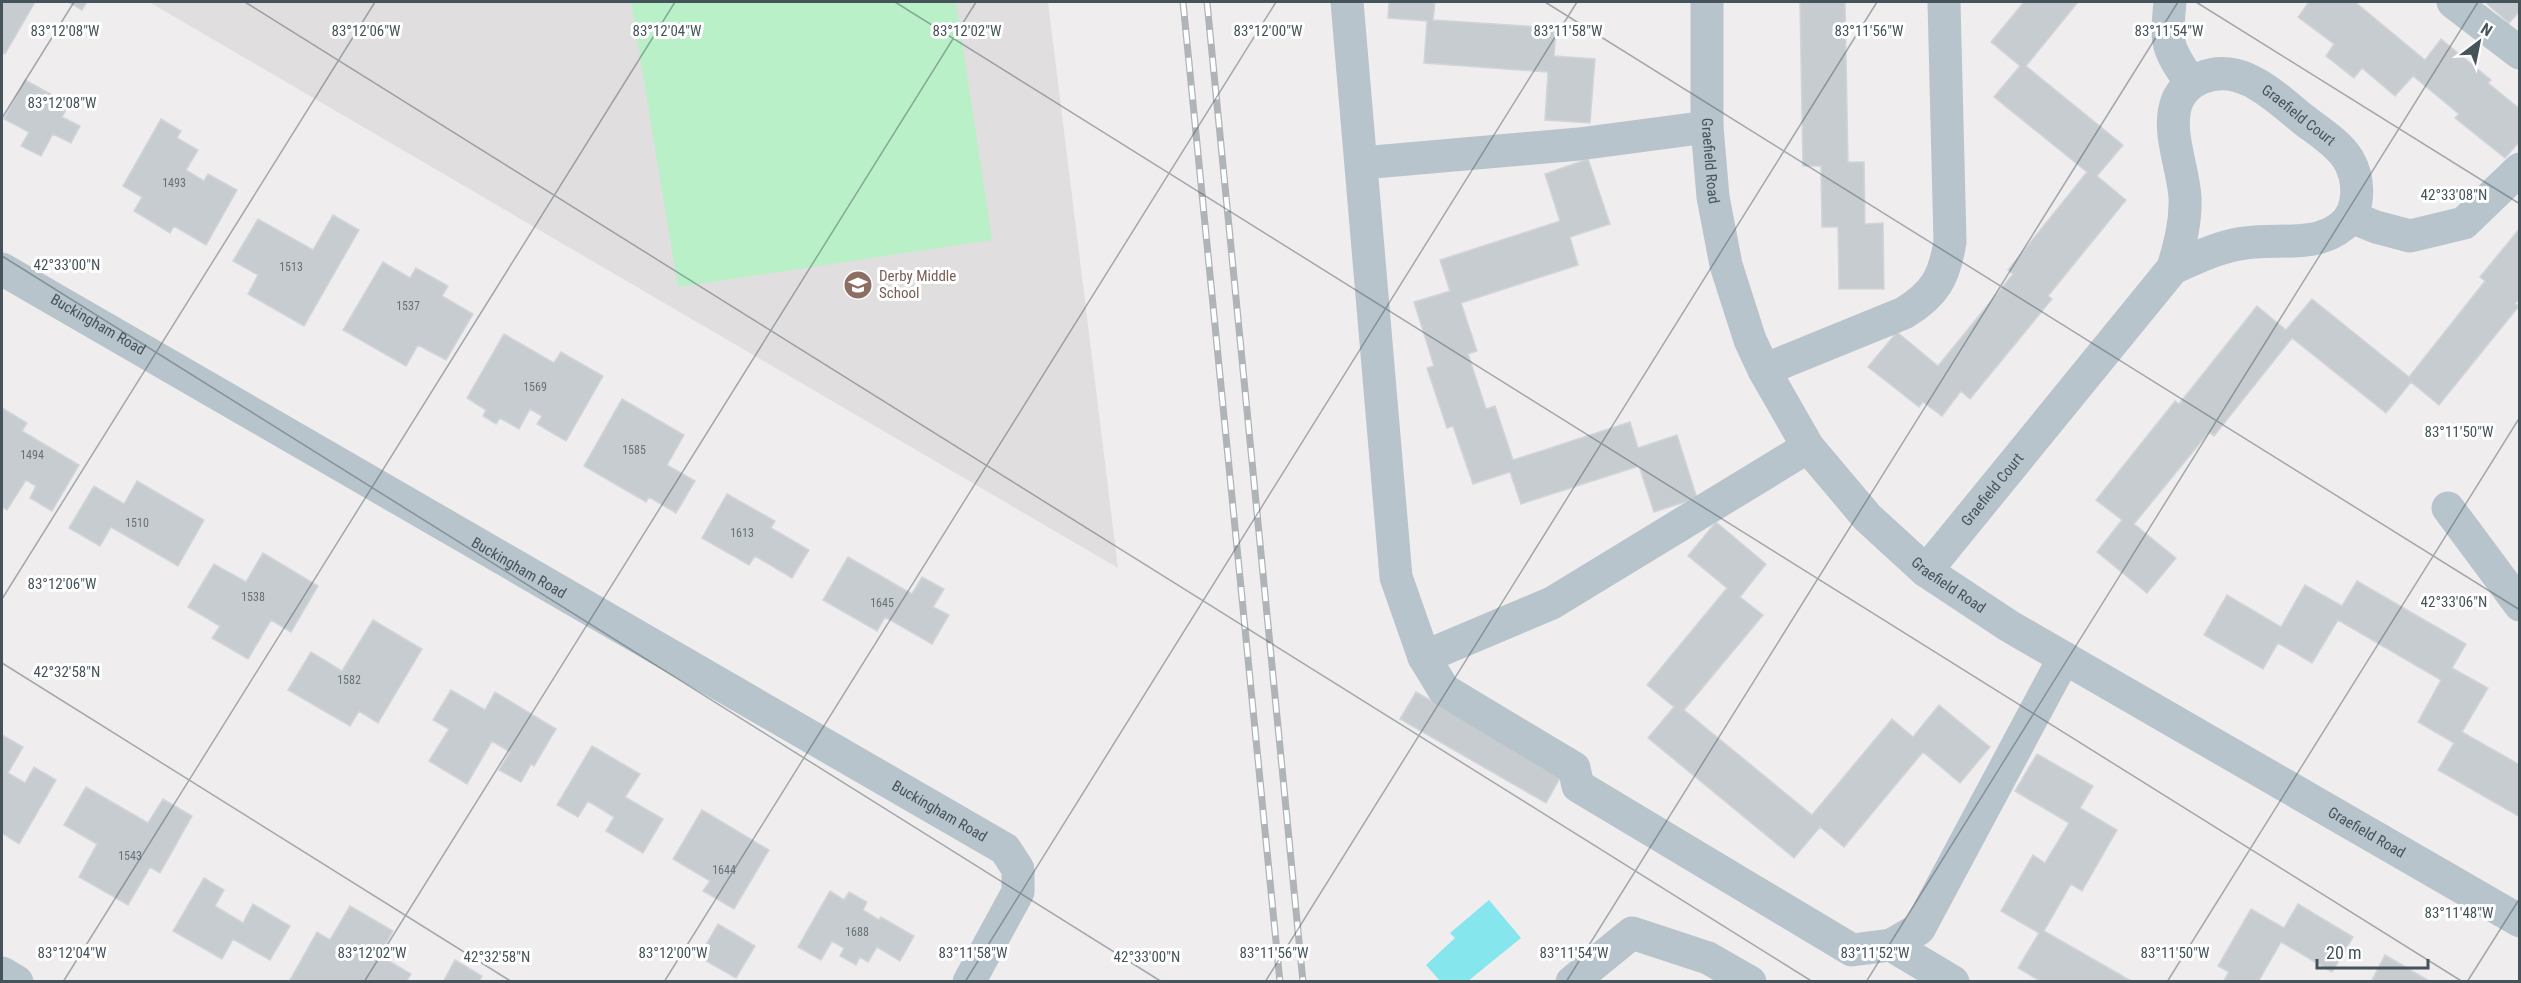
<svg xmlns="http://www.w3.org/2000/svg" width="2521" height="983" viewBox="0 0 2521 983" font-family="'Roboto Condensed',sans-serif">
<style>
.education{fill:#e1dee0}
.green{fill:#baf0c7}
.water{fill:#85e6ee}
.building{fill:#c7ccd1;stroke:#d1d5d9;stroke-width:1.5}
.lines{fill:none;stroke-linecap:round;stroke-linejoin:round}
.minor{stroke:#b8c4cb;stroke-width:33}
.rail-casing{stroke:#afb4b8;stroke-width:7}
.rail{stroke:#fff;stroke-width:4.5;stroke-dasharray:14;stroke-linecap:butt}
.ticks{fill:none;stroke:#45545b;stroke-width:1.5;stroke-opacity:0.45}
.labels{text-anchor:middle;stroke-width:6;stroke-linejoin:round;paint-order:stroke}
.number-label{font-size:12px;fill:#667278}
.street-label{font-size:15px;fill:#45545b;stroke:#fff}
.education-label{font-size:15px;fill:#785e54;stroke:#fff;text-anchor:start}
.ticks-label{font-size:15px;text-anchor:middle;fill:#45545b;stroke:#fff;stroke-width:6;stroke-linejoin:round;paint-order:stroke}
</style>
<rect width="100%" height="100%" fill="#f0edee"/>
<!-- education -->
<path class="education" d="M149,2H1048L1118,568Z"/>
<!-- green -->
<path class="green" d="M631,2H956L992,240L678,287Z"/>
<!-- water -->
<path class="water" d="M1489,900L1521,938L1468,981H1440L1426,965L1455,938L1450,933Z"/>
<!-- building -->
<path class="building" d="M2,2H35L5,54L2,52Z
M68,2H87L82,10Z
M1389,2H1435L1433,20L1556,28L1554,56L1595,59L1590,123L1545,120L1548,72L1424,63L1427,21L1388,18Z
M1800,2H1845L1848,162H1864L1865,224L1883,223L1884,289H1839L1838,227H1822L1821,166H1803Z
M2024,2H2078L2026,66L2123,145L2097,176L2126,200L2048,296L2052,299L1970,399L1961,391L1942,416L1923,402L1919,407L1868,367L1897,332L1938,366L2013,274L2008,270L2087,172L1994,97L2020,66L1991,42Z
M2309,2H2355L2425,60L2441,39L2491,80L2488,83L2520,109V141L2505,158L2455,118L2459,114L2413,76L2395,96L2362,68L2354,78L2326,56L2334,44L2298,17Z
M2485,2H2520V11L2509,23Z
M25,80L69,104L62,117L80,126L71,143L53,134L41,156L21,146L29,132L4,119Z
M161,119L181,131L177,138L198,150L186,170L204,181L208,174L237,190L206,245L174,226L170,233L134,211L142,197L123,186Z
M1588,159L1610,224L1570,237L1578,265L1461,303L1477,351L1468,354L1486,409L1495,406L1513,460L1630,422L1638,448L1677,435L1697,498L1654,512L1639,466L1521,504L1510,472L1473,484L1453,426L1447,428L1427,368L1434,366L1414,302L1450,291L1440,260L1560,221L1545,174Z
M333,215L359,230L304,326L248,294L258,275L233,261L258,219L313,250Z
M2520,228V298L2515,304L2519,306L2439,405L2411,382L2386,413L2292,338L2214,436L2209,432L2134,524L2176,558L2147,593L2097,552L2122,520L2096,500L2175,401L2179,404L2257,306L2286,330L2312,299L2409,377L2485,281L2480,277Z
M383,262L410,278L416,268L448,286L442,296L473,314L446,360L418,345L406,366L343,330Z
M504,334L554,363L561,352L603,376L566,441L537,424L542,416L530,409L519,429L500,418L496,424L483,416L486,410L467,398Z
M622,399L684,435L667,465L695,481L676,513L649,497L646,502L584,466Z
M2,408L27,423L22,431L79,465L52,511L30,498L36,486L26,480L7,510L2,507Z
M137,481L204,520L178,566L111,527L100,546L69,528L94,486L124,504Z
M727,494L775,521L771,528L809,550L792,578L755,556L749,565L702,538Z
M1716,522L1766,564L1740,597L1763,615L1684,710L1812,815L1892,719L1913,737L1939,705L1990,747L1960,783L1923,752L1844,847L1820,827L1794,858L1648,738L1674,707L1647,685L1727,588L1688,556Z
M263,553L318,586L291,632L271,620L248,659L212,638L220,626L188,607L214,564L246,582Z
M848,557L912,594L922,577L944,589L933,607L949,615L932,644L885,617L877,631L823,600Z
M2357,581L2466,644L2452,668L2488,688L2462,732L2520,765V817L2438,770L2454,743L2418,722L2441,680L2338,620L2312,663L2278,643L2263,669L2204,635L2227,595L2281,627L2305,585L2342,606Z
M373,620L422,649L378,723L359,711L350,726L288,690L311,652L342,671Z
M451,690L485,710L495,692L556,729L534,766L531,764L521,782L499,770L510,752L492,741L467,784L429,761L449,729L433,720Z
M1416,692L1561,776L1546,803L1400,719Z
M2,735L23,747L8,773L25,783L34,767L56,780L19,844L2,833Z
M592,746L640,774L625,797L663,819L643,853L606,831L614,817L588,801L578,817L557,805Z
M2037,754L2093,786L2080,808L2117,830L2082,891L2071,884L2044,931L2133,982H2042L2018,968L2039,933L2001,911L2033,855L2045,863L2069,823L2015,791Z
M86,787L148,823L163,799L192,816L160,873L150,867L128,905L79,877L97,844L64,825Z
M702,810L769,850L734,909L703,891L710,881L673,859Z
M204,878L224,890L215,906L243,923L253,904L290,926L270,960L233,939L222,959L173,931Z
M830,891L844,900L849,892L867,902L863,910L879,920L881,917L914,936L900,961L877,947L868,962L860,957L856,965L840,956L844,948L832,941L821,960L798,947Z
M2298,904L2353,937L2332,972L2281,942L2258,982H2223L2229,972L2218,966L2251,909L2284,928Z
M350,906L393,931L379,955L411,974L406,982H289L317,932L330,940Z
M718,924L755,946L736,978L699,957Z
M2385,955L2431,982H2371Z
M455,960L482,976L479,982H443Z"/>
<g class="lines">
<!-- minor -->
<g class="minor">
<path d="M1347,2L1396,577L1424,657L1444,690L1574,768L1578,786L1852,950L1891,945L1919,929L2064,658"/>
<path id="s1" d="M1707,2V127L1713,197L1726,265L1750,340L1764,370L1808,447L1867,517L1926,571L2009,626L2520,921"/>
<path d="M2170,2C2166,44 2166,47 2191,83"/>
<path d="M2453,2L2520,53"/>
<path d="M1362,163L1579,144L1707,127"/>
<path d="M2351,217L2376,227L2410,236L2464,223L2520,169"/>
<path id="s2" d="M2,269L1005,849L1018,869V892L969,982"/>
<path d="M1764,370L1904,313C1935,294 1944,278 1950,242L1944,2"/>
<path d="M2448,508L2520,605"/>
<path id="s3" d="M1926,571L2173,268C2180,244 2186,222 2185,197C2183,166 2165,128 2178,99C2183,89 2192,82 2201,78C2241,61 2275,97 2304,120C2318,131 2338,143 2348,159C2360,179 2361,211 2342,226C2316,248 2277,238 2245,243C2220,246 2196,258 2173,268"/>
<path d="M1424,657L1552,603L1808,447"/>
<path d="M1891,945L1953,982"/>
<path d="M2,973L17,982"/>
<path d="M1572,982L1632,933L1708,958L1750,982"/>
</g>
<!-- rail casing -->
<g class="rail-casing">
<path id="rail" d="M1183,2L1280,982
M1207,2L1303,982"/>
</g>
<!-- rail -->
<use href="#rail" class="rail"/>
</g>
<!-- ticks -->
<path class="ticks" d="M245,2L1813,982M895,2L2463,982M1545,2L2520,610M2196,2L2520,204M2,118L74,2M2,256L1162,982M2,599L375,2M2,663L512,982M63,982L675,2M364,982L976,2M664,982L1276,2M965,982L1577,2M1265,982L1877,2M1566,982L2178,2M1866,982L2478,2M2167,982L2520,417M2467,982L2520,898"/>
<!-- icons -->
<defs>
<g id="school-disc" transform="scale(1.5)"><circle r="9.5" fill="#8d6e63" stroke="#fff"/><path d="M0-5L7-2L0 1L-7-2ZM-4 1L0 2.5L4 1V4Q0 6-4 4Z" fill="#fff"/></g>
</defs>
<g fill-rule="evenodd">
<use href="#school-disc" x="858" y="285"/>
</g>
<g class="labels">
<!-- number labels -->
<g class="number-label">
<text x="174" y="187">1493</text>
<text x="291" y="271">1513</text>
<text x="408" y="310">1537</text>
<text x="535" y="391">1569</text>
<text x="634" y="454">1585</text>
<text x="32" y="459">1494</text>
<text x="137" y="527">1510</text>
<text x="742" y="537">1613</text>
<text x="253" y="601">1538</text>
<text x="882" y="607">1645</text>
<text x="349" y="684">1582</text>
<text x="130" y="860">1543</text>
<text x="724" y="874">1644</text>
<text x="857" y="936">1688</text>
</g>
<!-- street labels -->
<g class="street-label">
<text dy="5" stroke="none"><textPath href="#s3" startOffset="705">Graefield Court</textPath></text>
<text dy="5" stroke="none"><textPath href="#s1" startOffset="159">Graefield Road</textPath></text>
<text dy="5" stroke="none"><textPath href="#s2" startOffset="111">Buckingham Road</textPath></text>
<text dy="5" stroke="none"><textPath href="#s3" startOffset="105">Graefield Court</textPath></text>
<text dy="5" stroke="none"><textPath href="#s2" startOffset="597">Buckingham Road</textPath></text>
<text dy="5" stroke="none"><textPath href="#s1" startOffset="663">Graefield Road</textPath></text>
<text dy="5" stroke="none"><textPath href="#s2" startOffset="1083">Buckingham Road</textPath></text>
<text dy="5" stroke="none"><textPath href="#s1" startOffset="1149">Graefield Road</textPath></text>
</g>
<!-- education labels -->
<g class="education-label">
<text x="879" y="281">Derby Middle<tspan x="879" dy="17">School</tspan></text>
</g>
</g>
<g class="ticks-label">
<text x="65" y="36">83°12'08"W</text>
<text x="366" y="36">83°12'06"W</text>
<text x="667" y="36">83°12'04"W</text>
<text x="967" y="36">83°12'02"W</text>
<text x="1268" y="36">83°12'00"W</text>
<text x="1568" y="36">83°11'58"W</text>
<text x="1869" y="36">83°11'56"W</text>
<text x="2169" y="36">83°11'54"W</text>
<text x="62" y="108">83°12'08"W</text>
<text x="2454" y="200">42°33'08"N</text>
<text x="67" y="270">42°33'00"N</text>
<text x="2459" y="437">83°11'50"W</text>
<text x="62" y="589">83°12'06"W</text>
<text x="2454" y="607">42°33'06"N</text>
<text x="67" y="677">42°32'58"N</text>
<text x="2459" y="918">83°11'48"W</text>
<text x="72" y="958">83°12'04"W</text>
<text x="372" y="958">83°12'02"W</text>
<text x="673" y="958">83°12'00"W</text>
<text x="973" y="958">83°11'58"W</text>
<text x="1274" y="958">83°11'56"W</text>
<text x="1574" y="958">83°11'54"W</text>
<text x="1875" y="958">83°11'52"W</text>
<text x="2175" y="958">83°11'50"W</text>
<text x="497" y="962">42°32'58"N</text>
<text x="1147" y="962">42°33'00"N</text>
</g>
<!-- border -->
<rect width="2521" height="983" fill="none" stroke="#45545b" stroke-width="6"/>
<!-- north arrow -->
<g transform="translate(2479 42) rotate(32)" stroke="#ffffff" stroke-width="4.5" paint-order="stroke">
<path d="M0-4.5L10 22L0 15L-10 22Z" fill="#45545b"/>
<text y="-9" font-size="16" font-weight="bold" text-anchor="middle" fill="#45545b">N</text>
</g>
<!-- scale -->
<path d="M2317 959v9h111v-9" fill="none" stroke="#45545b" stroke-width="3"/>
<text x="2326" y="959" font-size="18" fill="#45545b" stroke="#ffffff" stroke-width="4.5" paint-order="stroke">20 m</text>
</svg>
